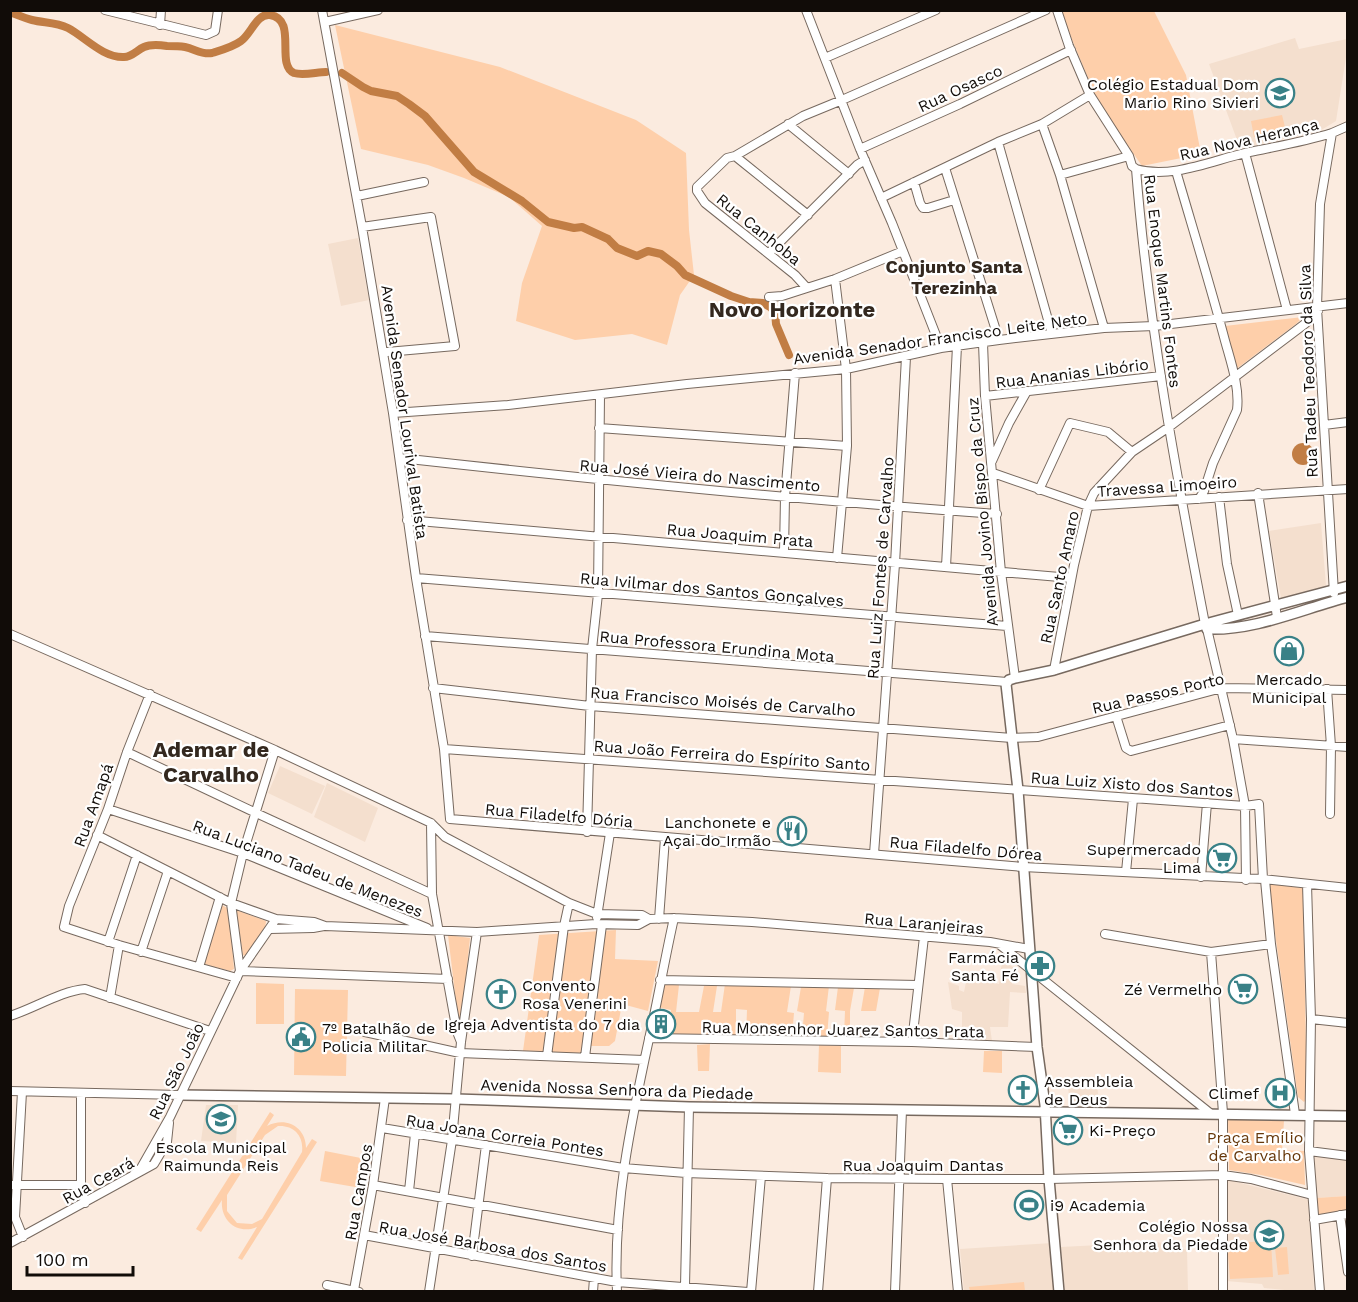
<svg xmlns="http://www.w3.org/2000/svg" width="1358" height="1302" viewBox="0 0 1358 1302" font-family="'Work Sans',sans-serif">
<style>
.built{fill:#f4dfce}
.green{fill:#fecfaa;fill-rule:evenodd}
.water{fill:#c17d44}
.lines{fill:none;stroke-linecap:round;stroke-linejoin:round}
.canal{stroke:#c17d44;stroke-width:8}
.minor-casing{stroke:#77695f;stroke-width:10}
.major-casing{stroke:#77695f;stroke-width:12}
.minor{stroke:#fff;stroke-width:8}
.major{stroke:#fff;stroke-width:9}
.labels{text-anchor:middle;stroke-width:4.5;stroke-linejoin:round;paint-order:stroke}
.poi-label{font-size:16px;fill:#110c08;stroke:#fff;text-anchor:end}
.street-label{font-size:16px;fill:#110c08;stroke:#fff}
.park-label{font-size:16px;fill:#66380b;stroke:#fff}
.neighbourhood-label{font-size:18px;font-weight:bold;fill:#33281f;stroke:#fff}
.district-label{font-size:22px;font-weight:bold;fill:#33281f;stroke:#fff}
</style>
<rect width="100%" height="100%" fill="#fbebdf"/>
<!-- built -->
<path class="built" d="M1295,38L1299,49L1347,39V51L1336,121L1318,132L1240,148L1209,64Z
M358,238L369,300L341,306L328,244Z
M1321,523L1326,586L1281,598L1269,531Z
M280,766L325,786L312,814L268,793Z
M327,783L378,808L365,842L314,817Z
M1002,961L1013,967L1012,984L1025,986L1026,993L1010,992L1008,1027H990L992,1041L976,1040L975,1026L962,1027V1012L952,1009L948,982L959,986V990L964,992L967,977L999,984Z
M1083,1078L1097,1082L1099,1105L1070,1104L1068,1087L1079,1083Z
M206,1105H238L236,1143L201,1141Z
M1318,1155L1347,1157V1196L1316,1198L1314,1158Z
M1228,1180L1310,1200L1314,1291H1294L1264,1288L1262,1284L1226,1281Z
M1158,1242L1187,1250L1188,1291H1065L1061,1247Z
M1052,1243L1055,1291H964L960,1249Z"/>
<!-- green -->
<path class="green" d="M1060,11H1154L1186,75L1201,154L1142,166L1099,104Z
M335,25L500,67L636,120L686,153L689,230L694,275L680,295L667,345L632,334L575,340L516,321L522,283L542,226L509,197L464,178L428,165L361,149Z
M1282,115L1286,131L1254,137L1251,121Z
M1303,317L1296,324L1235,370L1225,326Z
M1268,883L1303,888L1307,1098L1304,1102L1298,1097Z
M220,904L229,909L234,969L230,971L204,964Z
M236,910L266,921L265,931L247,956L243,955Z
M616,930L615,959L658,961L648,1011L622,1004L615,1041L609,1046H584L583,1055L523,1051L539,935Z
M448,935L470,938L460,1035Z
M256,983L284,984V1024H256Z
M661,983L679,985L676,1012H699L704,986H717L713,1012H721L725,984L791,986L787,1012L794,1013L792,1037H746L747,1010L736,1009V1036L666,1037L671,1010L657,1007Z
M829,986L826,1011L829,1012L827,1037H802L804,1013L797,1011L801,987Z
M838,987L854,988L850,1011V1038L844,1037L845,1011L835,1010Z
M865,987L880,988L876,1011H861Z
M295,989L348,990L346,1076L294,1075Z
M710,1044L709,1071H698L697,1045Z
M819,1045L841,1046V1073L818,1072Z
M984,1051H1002V1073L983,1072Z
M270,1112L274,1115L267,1126C286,1116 306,1127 306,1148L312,1139L317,1142L242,1260L238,1258L257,1227C238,1235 220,1221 222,1200L201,1232L196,1229ZM278,1126C294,1125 304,1136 302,1152L262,1219L252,1224L237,1223L227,1211V1195L265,1135Z
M1228,1119L1284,1121L1282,1150L1304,1151L1305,1185L1261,1175L1229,1170Z
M325,1151L366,1159L361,1188L320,1181Z
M1347,1196V1213L1318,1217L1316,1198Z
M1271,1241L1273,1277L1230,1279L1227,1243Z
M1287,1247L1289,1274L1278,1275L1275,1248Z
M1024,1282L1025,1291H970L969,1287Z"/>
<!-- water -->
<path class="water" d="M1292 454a11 11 0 1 1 22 0a11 11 0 1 1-22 0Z"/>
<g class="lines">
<!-- canal -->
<path class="canal" d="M10,12C18,15 24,18 32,20C44,23 56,22 68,28C85,37 103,58 124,57C132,57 137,50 144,47C151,44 160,45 167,46C173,46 179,46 185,47C195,49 202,55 212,53C222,50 233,47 241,41C251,34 257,13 270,15C298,19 275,65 294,73C303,76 317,72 326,72
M342,73L363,87L371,91L397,96L409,104L425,116L474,172L522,201L548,222L574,228L582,227L608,239L617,248L637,256L648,251L661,254L677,266L685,275L731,296L749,302L763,303L770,307L775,312L776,324L789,355"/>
<!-- minor casing -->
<g class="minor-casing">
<path id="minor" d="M105,10L206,35L215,31L218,10
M322,10L362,227L393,413L416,578L444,749L450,819
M806,10L860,149L892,223L941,348
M1057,10L1069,46L1090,95L1129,156L1132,166L1136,169C1148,322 1176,473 1205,624
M325,22L378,10
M160,25L161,10
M825,58L936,10
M788,124L849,174
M1042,124L1060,175L1104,328
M998,142L1052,334
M860,149L960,104L1071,50
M1245,153L1287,310
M735,156L803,116L842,100L1046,10
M945,168L999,340
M1136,169C1171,179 1211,161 1245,153C1274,147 1303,142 1332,133
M1176,171C1192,226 1209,281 1224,337C1230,360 1240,386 1237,410L1213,463L1204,491L1199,499
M1060,175L1129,156
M914,182L920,203L923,208H928L954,200
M357,196L424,182
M881,198L998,142L1042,124L1090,95
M362,227L431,217L455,346L387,352
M769,253L857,165L865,160
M835,279L846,369L847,446L837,558
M806,287L795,275L705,203L697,191V187L727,158L735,156L808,215
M769,297L782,296L835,279L903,251
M983,343L985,396L1001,572L1015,678
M985,396L1161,376
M393,413L508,405L687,384L846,369L941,348L999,340L1104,328L1154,326L1348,303
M1324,425L1348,422
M599,428L847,446
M400,458C599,480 798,500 997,514
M992,461L1009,423L1027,391
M993,473L1088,506L1348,489
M1039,490L1070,423L1108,432L1132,452
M1258,493L1277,617
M1219,497L1227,564L1238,615
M407,520L1071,578
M784,552L785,497L795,373
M946,567L957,346
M416,578L1007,626
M1334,593L1317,308L1320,204L1332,133L1348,126
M1207,629L1233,739L1245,806L1246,880
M10,634L275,750L431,823L445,837L569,903L597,914L642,915L649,919L674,918L752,922L990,942L1029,949
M425,636L1007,682
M1054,670L1074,565L1088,506L1094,493L1132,452L1169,427L1306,323L1318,311
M433,688L590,706L1012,738L1038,737L1222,688L1348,690
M1327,689L1331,746L1330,814
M150,694L127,752L108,809L69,906L64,927L119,945L237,978
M1116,716L1126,748L1131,751L1230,725
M1233,739L1348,747
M444,749L1245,806L1259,804L1263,879
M127,752L256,813L432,894
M108,809L243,853L427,928
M450,819L1023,867L1263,879L1348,888
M431,823L432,894L457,1032L461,1042
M587,832L592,649L598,594L600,395
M97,835L231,903L276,919L314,922L325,926L477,932L461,1042L452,1140L429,1292
M874,854L895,564L906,357
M1126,872L1133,799
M1201,877L1207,803
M1265,880L1271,944L1295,1114
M1307,884L1311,1019L1309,1151L1320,1292
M597,917L610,833
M659,919L665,838
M270,929L313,928L324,926
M477,932L596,924L638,925L649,919
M1105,934L1211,952L1271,944
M108,942L137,855
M1000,945L1210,1113
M141,952L168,871
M1211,952L1223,1113V1292
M199,967L220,897
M240,971L231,903L243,853L275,750
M240,971L448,979
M660,980L918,985
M110,998L119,945
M10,1016C35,1008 61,991 85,989L210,1031
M1311,1019L1348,1023
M365,1032L460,1053L644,1060
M649,1038L912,1042L1037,1047
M912,1042L924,937
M547,1056L564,926L569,903
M585,1057L602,925
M10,1091L180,1095
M22,1092L15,1217L23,1237
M81,1093V1185L85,1203
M382,1128L623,1168L686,1173L827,1178L947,1179H1049L1223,1175L1251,1179L1312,1195
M1309,1151L1348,1156
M134,1174L141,1168L170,1117L240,971L276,919
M947,1179L958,1292
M10,1185H81
M373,1185L618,1230
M409,1191L415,1134
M1340,1215L1348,1272
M1314,1220L1348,1214
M364,1235L617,1282L748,1292
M10,1243L154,1164L167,1142L169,1123
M472,1256L486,1145
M327,1285L359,1292
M685,1286L689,1107
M354,1290L373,1185L385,1098
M593,1292L594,1278
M617,1292C613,1206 631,1122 649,1039C658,999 665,958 674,918
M751,1292L761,1176
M818,1292L827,1178
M895,1292L902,1110"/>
</g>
<!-- major casing -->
<g class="major-casing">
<path id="major" d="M1205,624L1207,629C1255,631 1302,609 1348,597
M180,1095L456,1099L689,1107L1348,1116
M1059,1292L1049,1179L1045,1105L1037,1047L1018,790L1006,684L1009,680L1015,678L1054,670L1205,624L1348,586"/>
</g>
<!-- minor -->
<use href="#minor" class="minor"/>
<!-- major -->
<use href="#major" class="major"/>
</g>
<!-- icons -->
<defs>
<g id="school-ring" transform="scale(1.5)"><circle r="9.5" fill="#fff" stroke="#398187" stroke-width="1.5"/><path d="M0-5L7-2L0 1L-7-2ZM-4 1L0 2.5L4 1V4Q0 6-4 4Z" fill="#398187"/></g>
<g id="shop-ring" transform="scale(1.5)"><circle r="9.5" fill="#fff" stroke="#398187" stroke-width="1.5"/><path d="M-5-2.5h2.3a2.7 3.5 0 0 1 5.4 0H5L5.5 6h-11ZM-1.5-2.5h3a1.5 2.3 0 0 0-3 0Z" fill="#398187"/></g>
<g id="restaurant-ring" transform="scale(1.5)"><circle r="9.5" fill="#fff" stroke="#398187" stroke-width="1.5"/><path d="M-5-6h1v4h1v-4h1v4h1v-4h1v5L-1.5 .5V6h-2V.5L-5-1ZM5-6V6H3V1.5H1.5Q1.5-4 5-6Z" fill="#398187"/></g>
<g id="supermarket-ring" transform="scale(1.5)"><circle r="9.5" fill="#fff" stroke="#398187" stroke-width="1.5"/><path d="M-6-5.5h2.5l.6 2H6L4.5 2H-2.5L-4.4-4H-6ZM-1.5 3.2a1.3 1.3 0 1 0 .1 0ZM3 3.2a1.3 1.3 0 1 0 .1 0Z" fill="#398187"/></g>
<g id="pharmacy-ring" transform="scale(1.5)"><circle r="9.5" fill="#fff" stroke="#398187" stroke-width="1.5"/><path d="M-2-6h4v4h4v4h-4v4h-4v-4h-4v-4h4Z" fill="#398187"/></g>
<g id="church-ring" transform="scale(1.5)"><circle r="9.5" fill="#fff" stroke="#398187" stroke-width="1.5"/><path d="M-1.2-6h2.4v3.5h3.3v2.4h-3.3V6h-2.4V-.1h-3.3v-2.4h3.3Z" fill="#398187"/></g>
<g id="building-ring" transform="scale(1.5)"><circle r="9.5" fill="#fff" stroke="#398187" stroke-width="1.5"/><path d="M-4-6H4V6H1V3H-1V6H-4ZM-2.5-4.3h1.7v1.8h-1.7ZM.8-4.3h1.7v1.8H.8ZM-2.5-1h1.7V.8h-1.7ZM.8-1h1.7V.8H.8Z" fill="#398187"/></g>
<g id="civic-ring" transform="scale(1.5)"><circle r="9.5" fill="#fff" stroke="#398187" stroke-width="1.5"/><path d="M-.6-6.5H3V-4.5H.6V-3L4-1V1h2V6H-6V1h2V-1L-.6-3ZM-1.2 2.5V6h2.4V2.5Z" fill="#398187"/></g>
<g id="hospital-ring" transform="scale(1.5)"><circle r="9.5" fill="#fff" stroke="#398187" stroke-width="1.5"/><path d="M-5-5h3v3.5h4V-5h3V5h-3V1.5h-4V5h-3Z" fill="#398187"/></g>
<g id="stadium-ring" transform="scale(1.5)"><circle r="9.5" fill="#fff" stroke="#398187" stroke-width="1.5"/><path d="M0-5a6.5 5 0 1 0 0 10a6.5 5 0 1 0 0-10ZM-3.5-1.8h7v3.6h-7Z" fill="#398187"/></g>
</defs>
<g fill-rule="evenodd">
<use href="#school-ring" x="1280" y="93"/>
<use href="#shop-ring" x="1289" y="651"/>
<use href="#restaurant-ring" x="792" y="831"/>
<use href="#supermarket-ring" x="1222" y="858"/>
<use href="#pharmacy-ring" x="1040" y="966"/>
<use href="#supermarket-ring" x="1243" y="989"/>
<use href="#church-ring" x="501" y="994"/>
<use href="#building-ring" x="661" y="1024"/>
<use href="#civic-ring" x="301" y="1037"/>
<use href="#church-ring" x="1023" y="1090"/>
<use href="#hospital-ring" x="1280" y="1093"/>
<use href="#school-ring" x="221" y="1119"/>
<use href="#supermarket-ring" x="1068" y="1130"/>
<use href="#stadium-ring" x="1029" y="1205"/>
<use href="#school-ring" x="1269" y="1235"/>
</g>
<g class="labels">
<!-- poi labels -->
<g class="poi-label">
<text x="1259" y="90">Colégio Estadual Dom<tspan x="1259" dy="18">Mario Rino Sivieri</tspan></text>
<text x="1289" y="685" text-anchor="middle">Mercado<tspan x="1289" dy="18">Municipal</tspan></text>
<text x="771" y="828">Lanchonete e<tspan x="771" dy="18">Açai do Irmão</tspan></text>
<text x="1201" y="855">Supermercado<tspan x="1201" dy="18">Lima</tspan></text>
<text x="1019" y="963">Farmácia<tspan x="1019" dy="18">Santa Fé</tspan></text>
<text x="522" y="991" text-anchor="start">Convento<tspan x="522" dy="18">Rosa Venerini</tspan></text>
<text x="1222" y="995">Zé Vermelho</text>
<text x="640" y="1030">Igreja Adventista do 7 dia</text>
<text x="322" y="1034" text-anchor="start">7º Batalhão de<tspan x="322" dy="18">Policia Militar</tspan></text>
<text x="1044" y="1087" text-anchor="start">Assembleia<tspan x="1044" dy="18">de Deus</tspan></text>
<text x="1259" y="1099">Climef</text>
<text x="1089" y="1136" text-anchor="start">Ki-Preço</text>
<text x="221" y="1153" text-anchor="middle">Escola Municipal<tspan x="221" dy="18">Raimunda Reis</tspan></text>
<text x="1050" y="1211" text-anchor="start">i9 Academia</text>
<text x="1248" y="1232">Colégio Nossa<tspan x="1248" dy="18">Senhora da Piedade</tspan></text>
</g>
<!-- street labels -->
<g class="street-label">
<text transform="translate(960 88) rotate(-25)" y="6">Rua Osasco</text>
<text transform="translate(1249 139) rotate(-13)" y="6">Rua Nova Herança</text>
<text transform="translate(759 229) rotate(39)" y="6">Rua Canhoba</text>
<text transform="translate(1163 281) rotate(83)" y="6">Rua Enoque Martins Fontes</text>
<text transform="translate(940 338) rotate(-8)" y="6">Avenida Senador Francisco Leite Neto</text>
<text transform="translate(1308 371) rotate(-92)" y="6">Rua Tadeu Teodoro da Silva</text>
<text transform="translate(1072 373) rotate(-7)" y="6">Rua Ananias Libório</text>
<text transform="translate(405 412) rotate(82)" y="6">Avenida Senador Lourival Batista</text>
<text transform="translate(700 475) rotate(5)" y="6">Rua José Vieira do Nascimento</text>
<text transform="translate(1167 486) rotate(-4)" y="6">Travessa Limoeiro</text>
<text transform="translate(982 512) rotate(-95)" y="6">Avenida Jovino Bispo da Cruz</text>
<text transform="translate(740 535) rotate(5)" y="6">Rua Joaquim Prata</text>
<text transform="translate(880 568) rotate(-86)" y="6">Rua Luiz Fontes de Carvalho</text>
<text transform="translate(1059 577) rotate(-78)" y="6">Rua Santo Amaro</text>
<text transform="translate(712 589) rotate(5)" y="6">Rua Ivilmar dos Santos Gonçalves</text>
<text transform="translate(717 646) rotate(5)" y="6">Rua Professora Erundina Mota</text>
<text transform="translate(1158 693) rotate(-13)" y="6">Rua Passos Porto</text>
<text transform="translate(723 701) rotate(4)" y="6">Rua Francisco Moisés de Carvalho</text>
<text transform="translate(732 755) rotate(4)" y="6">Rua João Ferreira do Espírito Santo</text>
<text transform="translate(1132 784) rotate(4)" y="6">Rua Luiz Xisto dos Santos</text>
<text transform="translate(93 805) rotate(-70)" y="6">Rua Amapá</text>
<text transform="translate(559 815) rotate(5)" y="6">Rua Filadelfo Dória</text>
<text transform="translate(966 848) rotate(5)" y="6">Rua Filadelfo Dórea</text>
<text transform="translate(308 868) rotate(21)" y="6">Rua Luciano Tadeu de Menezes</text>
<text transform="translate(924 923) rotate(5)" y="6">Rua Laranjeiras</text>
<text transform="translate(843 1029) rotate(1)" y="6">Rua Monsenhor Juarez Santos Prata</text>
<text transform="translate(176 1071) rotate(-64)" y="6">Rua São João</text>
<text transform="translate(617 1089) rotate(2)" y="6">Avenida Nossa Senhora da Piedade</text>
<text transform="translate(505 1135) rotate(9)" y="6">Rua Joana Correia Pontes</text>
<text x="923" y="1171">Rua Joaquim Dantas</text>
<text transform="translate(98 1180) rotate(-29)" y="6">Rua Ceará</text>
<text transform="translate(358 1192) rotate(-80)" y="6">Rua Campos</text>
<text transform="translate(493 1246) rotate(10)" y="6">Rua José Barbosa dos Santos</text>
</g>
<!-- park labels -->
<g class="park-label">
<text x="1255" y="1143">Praça Emílio<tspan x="1255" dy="18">de Carvalho</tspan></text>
</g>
<!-- neighbourhood labels -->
<g class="neighbourhood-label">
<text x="954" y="273">Conjunto Santa<tspan x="954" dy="21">Terezinha</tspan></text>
</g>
<!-- district labels -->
<g class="district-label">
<text x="792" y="317">Novo Horizonte</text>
<text x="211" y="757">Ademar de<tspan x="211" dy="25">Carvalho</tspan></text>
</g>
</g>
<!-- border -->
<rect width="1358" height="1302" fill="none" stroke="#110c08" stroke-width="24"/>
<!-- scale -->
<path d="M27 1266v9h106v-9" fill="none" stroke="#110c08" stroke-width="3"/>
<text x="36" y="1266" font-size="18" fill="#110c08" stroke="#ffffff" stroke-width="4.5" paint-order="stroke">100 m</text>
</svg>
